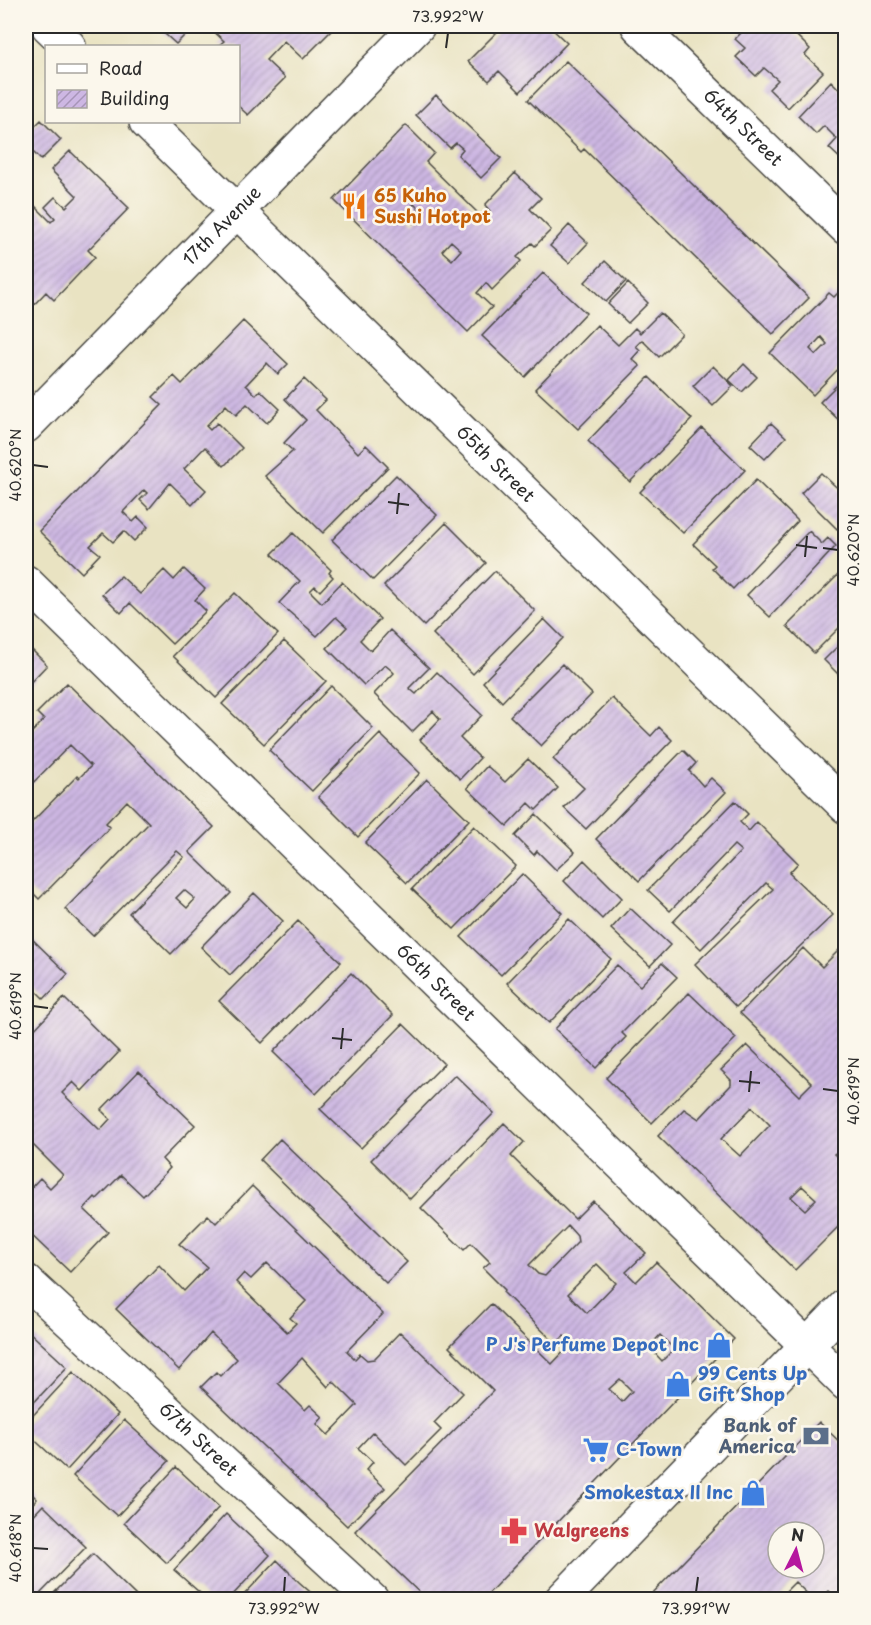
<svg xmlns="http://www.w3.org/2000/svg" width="871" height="1625" viewBox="0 0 871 1625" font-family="'Playpen Sans',sans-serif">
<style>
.building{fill:url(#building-hatch);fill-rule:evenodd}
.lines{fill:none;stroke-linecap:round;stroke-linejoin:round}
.minor-casing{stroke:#484742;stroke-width:36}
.tertiary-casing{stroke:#484742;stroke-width:36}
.secondary-casing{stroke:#484742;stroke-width:36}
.minor{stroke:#fff;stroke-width:33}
.tertiary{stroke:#fff;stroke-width:33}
.secondary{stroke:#fff;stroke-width:33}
.ticks{fill:none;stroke:#2b2b2b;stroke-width:2}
.labels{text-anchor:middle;stroke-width:5;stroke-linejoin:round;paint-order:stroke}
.street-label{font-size:18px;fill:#2b2b2b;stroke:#fbf7ec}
.food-label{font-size:18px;font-weight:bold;fill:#c56008;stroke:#fbf7ec;text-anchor:start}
.shop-label{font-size:18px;font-weight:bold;fill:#366cbe;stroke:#fbf7ec;text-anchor:end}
.service-label{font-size:18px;font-weight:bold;fill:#4e5e75;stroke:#fbf7ec;text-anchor:end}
.health-label{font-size:18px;font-weight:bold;fill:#be3a42;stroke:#fbf7ec;text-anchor:start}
.neatline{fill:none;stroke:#2b2b2b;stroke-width:2}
.ticks-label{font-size:15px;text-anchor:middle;fill:#2b2b2b}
</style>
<defs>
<pattern id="building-hatch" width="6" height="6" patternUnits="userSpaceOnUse" patternTransform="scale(1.5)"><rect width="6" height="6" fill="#cdb7e3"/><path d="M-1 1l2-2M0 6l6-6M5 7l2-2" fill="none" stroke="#a795b8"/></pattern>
</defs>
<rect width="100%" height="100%" fill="#fbf7ec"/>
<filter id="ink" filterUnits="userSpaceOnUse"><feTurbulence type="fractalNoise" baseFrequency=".0167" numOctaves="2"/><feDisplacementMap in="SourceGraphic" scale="12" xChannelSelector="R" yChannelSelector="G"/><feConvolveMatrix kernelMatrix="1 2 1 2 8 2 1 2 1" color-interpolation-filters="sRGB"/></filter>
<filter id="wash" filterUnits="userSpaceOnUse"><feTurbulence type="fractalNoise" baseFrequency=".008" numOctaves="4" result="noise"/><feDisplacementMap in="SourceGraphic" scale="24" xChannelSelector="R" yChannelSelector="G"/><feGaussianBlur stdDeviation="1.35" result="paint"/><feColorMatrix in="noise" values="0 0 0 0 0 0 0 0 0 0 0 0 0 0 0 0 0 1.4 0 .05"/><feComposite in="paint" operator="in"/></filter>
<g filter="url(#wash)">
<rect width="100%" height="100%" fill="#e9e3c2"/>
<g id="blocks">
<!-- building -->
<path class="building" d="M156,26H187L191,29L176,44Z
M208,26H336L303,59L284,41L266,60L285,78L248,115L238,106V46H218L224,41Z
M503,26H549L567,43L520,92L499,71L489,81L468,61Z
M748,26H800L793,32L810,49L805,55L823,72L788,108L769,89L778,80L764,68L756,76L736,57L745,48L735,39Z
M566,61L809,298L773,334L584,149L581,152L528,100Z
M831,81L846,96V164L829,148L837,139L824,126L816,134L798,116Z
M436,95L501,158L481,178L458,155L463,149L456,143L450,148L416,115Z
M41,120L61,140L41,160L26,145V135Z
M406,125L434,153L426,162L483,218L490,211L485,205L515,173L541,198L530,209L551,230L535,246L532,243L517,257L521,261L492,290L486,283L477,293L492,307L468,332L334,200ZM414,204L423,213L413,223L405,214ZM451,241L461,250L452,260L442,251Z
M70,151L129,208L88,250L95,257L54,300L46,292L26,313V197L51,222L55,218L45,207L55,197L66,207L77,196L51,170Z
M569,225L588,243L569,263L550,246Z
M605,261L626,281L606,302L585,282Z
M543,273L586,313L525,377L482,336Z
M628,283L648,303L628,323L608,304Z
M842,289L846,292V361L813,395L770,353L829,293L834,297ZM821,337L827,344L816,355L810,349Z
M660,313L682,334L659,357L642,340L636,346L640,350L632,359L640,366L578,429L535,389L597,325L618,345L635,328L640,333Z
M243,321L288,364L278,374L267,363L246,385L256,395L260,390L280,409L267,423L247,404L236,415L226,405L206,426L210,430L217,423L242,448L224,466L205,447L184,469L206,490L192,505L170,483L149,509L140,500L147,493L144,490L123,512L133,522L138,517L148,527L134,541L124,531L113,542L103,533L90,546L100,554L82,573L39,531L162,405L153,397L174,376L182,384Z
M744,364L757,377L742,392L729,380Z
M713,366L733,386L713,406L693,386Z
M846,376V427L820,402Z
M649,377L692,419L630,482L588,441Z
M304,379L326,400L316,410L358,453L366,445L388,467L323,533L265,476L293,451L284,443L306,420L285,399Z
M771,423L786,437L765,459L750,445Z
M702,428L745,470L683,533L640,492Z
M821,473L846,496V520L837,529L801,493Z
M396,475L437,515L373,580L332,540Z
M756,480L798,521L733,589L712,568L715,565L693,544Z
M446,523L486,563L424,626L384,586Z
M809,531L822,544L828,538L836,546L770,617L747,595Z
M293,533L331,570L329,573L333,577L320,591L315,586L310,591L322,603L342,582L380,619L360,640L371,651L390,630L429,668L409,688L416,694L437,672L482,715L460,738L480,758L460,779L420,740L440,719L433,711L412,732L374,694L394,673L391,670L385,665L364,685L327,648L347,627L336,617L317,636L279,603L300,581L272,554Z
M846,567V621L814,653L787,626Z
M184,569L205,589L195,600L206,611L172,644L130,603L121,613L102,594L121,576L140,594L164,570L174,580Z
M495,571L535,611L473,674L433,634Z
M235,593L278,634L216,698L173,656Z
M544,619L563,638L502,702L483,682Z
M846,638V670L840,676L824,660Z
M284,641L326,681L264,744L222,704Z
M26,644L47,665L26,687Z
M562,664L592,694L541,746L510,716Z
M67,683L214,827L189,852L231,893L171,954L129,913L184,857L177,851L93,936L65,909L149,823L127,801L106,823L110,827L39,899L26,886V828L77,776L79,778L91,766L70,745L26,790V738L44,720L37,713ZM184,890L195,899L187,908L176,898Z
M331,686L373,728L312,791L269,750Z
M612,698L651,736L659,727L672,740L586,829L564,808L584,788L553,759Z
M380,734L420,773L358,837L318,797Z
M683,750L696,763L689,771L696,778L703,786L711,778L726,792L639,881L596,839Z
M528,759L558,788L536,810L529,803L507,826L467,788L487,766L505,782Z
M427,779L469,820L407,883L365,843Z
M735,801L748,814L740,822L749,831L757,822L798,863L789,873L833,915L736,1007L695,964L773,889L766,883L701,949L673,922L741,851L734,845L670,911L648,890Z
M536,814L575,852L556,870L537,851L534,855L515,836Z
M474,826L516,866L454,929L412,889Z
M584,860L622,898L602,919L564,881Z
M522,874L562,913L501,975L461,937Z
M254,893L283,921L230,975L201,947Z
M630,908L670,945L650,966L611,929Z
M569,919L611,959L549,1023L507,983Z
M298,921L341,962L262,1043L219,1001Z
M26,933L68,974L44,999L26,981Z
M846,943V1145L834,1154L846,1165V1219L795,1270L658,1136L684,1109L699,1119L731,1085V1080L721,1070L747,1045L799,1096L812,1083L740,1013L803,948L822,967ZM752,1107L770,1125L740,1156L721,1139ZM802,1186L816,1199L805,1210L791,1197Z
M662,963L677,977L622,1033L626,1037L596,1068L555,1029L617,965L640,986Z
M351,973L393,1015L316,1094L273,1052Z
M689,993L736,1038L652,1123L606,1078Z
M64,998L119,1052L82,1091L73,1082L62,1093L100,1130L110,1119L101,1110L139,1071L195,1125L162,1159L170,1168L143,1196L121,1175L97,1199L95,1197L84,1209L108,1232L70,1272L26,1230V1193L40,1178L50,1188L63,1175L26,1138V1026L32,1032Z
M403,1024L444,1064L361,1148L320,1109Z
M455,1075L494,1113L410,1199L371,1160Z
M504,1123L524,1142L511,1156L575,1219L593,1201L646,1253L626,1272L636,1282L656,1262L734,1339L483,1599H426L355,1531L493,1391L449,1347L491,1304L552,1364L572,1343L564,1336L556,1344L503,1292L505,1290L483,1268L490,1262L471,1243L464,1250L421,1208ZM568,1226L577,1236L578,1242L545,1276L538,1274L529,1265ZM597,1264L616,1283L587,1313L568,1294ZM660,1335L674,1349L662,1361L649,1347ZM620,1379L632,1391L622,1402L609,1389Z
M280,1139L407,1262L386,1283L260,1160Z
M252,1186L383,1314L347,1351L355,1359L360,1354L367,1360L374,1359L400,1332L463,1393L434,1423L441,1430L406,1465L373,1432L358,1448L373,1462L366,1470L385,1488L347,1526L201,1387L216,1372L220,1376L237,1359L211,1333L179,1370L116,1309L159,1265L184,1291L207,1267L179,1244L208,1215L216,1223ZM267,1263L306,1301L290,1318L296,1323L287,1332L236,1282L244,1273L251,1279ZM302,1358L328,1387L333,1381L357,1405L328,1435L317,1424L323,1417L310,1405L305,1410L278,1383Z
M26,1329L67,1367L26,1411Z
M73,1372L118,1414L67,1470L26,1432V1423Z
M124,1420L169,1461L117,1516L73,1476Z
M819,1422L846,1448V1599H838L829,1591L820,1599H813L795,1582L778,1599H647ZM778,1532H814V1568H778Z
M176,1467L219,1507L167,1563L124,1523Z
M26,1488L37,1499L26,1511Z
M43,1505L86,1547L35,1599H30L26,1595V1523Z
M226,1514L270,1555L229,1599H207L174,1570Z
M93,1554L136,1596L132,1599H48Z
M277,1560L299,1582L318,1599H240Z"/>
</g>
</g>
<g filter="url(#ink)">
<use href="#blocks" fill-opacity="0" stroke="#484742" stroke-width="1.5"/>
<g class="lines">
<!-- minor casing -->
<g class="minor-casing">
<g id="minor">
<path id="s1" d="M638,26L846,228"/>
<path id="s2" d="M26,426L418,26"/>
<path id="s3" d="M26,582L846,1384"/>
<path id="s4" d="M26,1281L372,1600"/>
</g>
</g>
<!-- tertiary casing -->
<g class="tertiary-casing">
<path id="tertiary" d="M561,1600L846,1305"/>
</g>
<!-- secondary casing -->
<g class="secondary-casing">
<g id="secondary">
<path d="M48,26L69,46"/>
<path id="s5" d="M146,122L846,807"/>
</g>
</g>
<!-- minor -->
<use href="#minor" class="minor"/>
<!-- tertiary -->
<use href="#tertiary" class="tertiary"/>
<!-- secondary -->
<use href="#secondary" class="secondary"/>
</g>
</g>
<!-- ticks -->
<path class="ticks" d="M446,48L448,33M33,465L48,467M388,502L409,505M397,514L399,493M796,545L817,548M823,548L838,550M805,557L807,536M33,1006L48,1008M332,1038L352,1040M341,1049L343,1028M739,1081L760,1083M823,1089L838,1091M749,1092L751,1071M33,1548L48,1549M284,1592L285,1577M696,1592L698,1577"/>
<!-- icons -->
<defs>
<g id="restaurant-bare" transform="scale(2.07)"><path d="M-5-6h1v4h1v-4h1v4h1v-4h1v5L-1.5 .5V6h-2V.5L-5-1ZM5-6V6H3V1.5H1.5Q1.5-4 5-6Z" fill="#e8710a" stroke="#fbf7ec" stroke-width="2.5" paint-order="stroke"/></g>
<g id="shop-bare" transform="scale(2.07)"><path d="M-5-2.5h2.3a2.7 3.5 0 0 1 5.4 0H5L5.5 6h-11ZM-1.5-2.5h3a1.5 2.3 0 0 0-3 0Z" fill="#3f7fe0" stroke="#fbf7ec" stroke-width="2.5" paint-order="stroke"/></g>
<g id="bank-bare" transform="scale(2.07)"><path d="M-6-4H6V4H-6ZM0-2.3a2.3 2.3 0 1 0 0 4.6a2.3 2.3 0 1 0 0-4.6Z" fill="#5c6f8a" stroke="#fbf7ec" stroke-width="2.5" paint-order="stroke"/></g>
<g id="supermarket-bare" transform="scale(2.07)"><path d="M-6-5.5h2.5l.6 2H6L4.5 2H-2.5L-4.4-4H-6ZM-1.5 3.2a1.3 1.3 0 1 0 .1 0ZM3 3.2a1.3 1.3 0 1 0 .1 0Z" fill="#3f7fe0" stroke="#fbf7ec" stroke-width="2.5" paint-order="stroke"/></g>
<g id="pharmacy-bare" transform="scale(2.07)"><path d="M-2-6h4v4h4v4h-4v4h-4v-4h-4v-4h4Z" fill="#e0444e" stroke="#fbf7ec" stroke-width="2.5" paint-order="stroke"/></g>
</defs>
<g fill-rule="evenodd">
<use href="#restaurant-bare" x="354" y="206"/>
<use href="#shop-bare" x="719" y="1345"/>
<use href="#shop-bare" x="678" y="1384"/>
<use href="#bank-bare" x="816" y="1436"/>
<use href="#supermarket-bare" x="596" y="1450"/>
<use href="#shop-bare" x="753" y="1493"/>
<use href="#pharmacy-bare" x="514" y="1531"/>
</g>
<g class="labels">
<!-- street labels -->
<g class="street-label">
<text dy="6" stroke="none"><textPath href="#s1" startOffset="146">64th Street</textPath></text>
<text dy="6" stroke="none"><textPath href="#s2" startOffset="280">17th Avenue</textPath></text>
<text dy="6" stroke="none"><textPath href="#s5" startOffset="489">65th Street</textPath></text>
<text dy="6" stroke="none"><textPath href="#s3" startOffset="573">66th Street</textPath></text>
<text dy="6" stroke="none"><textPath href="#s4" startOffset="234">67th Street</textPath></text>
</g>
<!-- food labels -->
<g class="food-label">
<text x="374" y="202">65 Kuho<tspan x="374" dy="21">Sushi Hotpot</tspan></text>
</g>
<!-- shop labels -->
<g class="shop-label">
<text x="699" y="1351">P J's Perfume Depot Inc</text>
<text x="698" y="1380" text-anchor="start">99 Cents Up<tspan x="698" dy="21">Gift Shop</tspan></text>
<text x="616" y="1456" text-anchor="start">C-Town</text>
<text x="733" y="1499">Smokestax II Inc</text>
</g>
<!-- service labels -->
<g class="service-label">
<text x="796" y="1432">Bank of<tspan x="796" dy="21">America</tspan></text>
</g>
<!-- health labels -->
<g class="health-label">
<text x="534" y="1537">Walgreens</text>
</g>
</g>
<!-- margin -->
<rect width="871" height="1625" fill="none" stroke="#fbf7ec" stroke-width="66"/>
<!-- legend -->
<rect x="45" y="45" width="195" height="78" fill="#fbf7ec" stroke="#a8a59f" stroke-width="1.5"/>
<rect x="57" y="64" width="30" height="9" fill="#ffffff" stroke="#a8a59f" stroke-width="1.5"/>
<text x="99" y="75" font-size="18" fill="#2b2b2b">Road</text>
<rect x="57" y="90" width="30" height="18" fill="url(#building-hatch)" stroke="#a8a59f" stroke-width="1.5"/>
<text x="99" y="105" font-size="18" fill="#2b2b2b">Building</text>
<!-- north arrow -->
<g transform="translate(796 1550) rotate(6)"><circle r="28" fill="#fbf7ec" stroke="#a8a59f" stroke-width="1.5"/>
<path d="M0-4.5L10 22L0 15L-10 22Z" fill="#b5179e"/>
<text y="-9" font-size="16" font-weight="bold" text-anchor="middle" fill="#2b2b2b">N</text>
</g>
<rect x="33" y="33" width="805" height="1559" class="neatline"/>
<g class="ticks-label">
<text x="448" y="22">73.992°W</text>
<text transform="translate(16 465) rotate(-90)" y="5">40.620°N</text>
<text transform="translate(854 550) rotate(-90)" y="5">40.620°N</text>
<text transform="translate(16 1006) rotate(-90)" y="5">40.619°N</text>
<text transform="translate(854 1091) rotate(-90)" y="5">40.619°N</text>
<text transform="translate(16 1548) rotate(-90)" y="5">40.618°N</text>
<text x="284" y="1614">73.992°W</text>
<text x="696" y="1614">73.991°W</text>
</g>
</svg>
